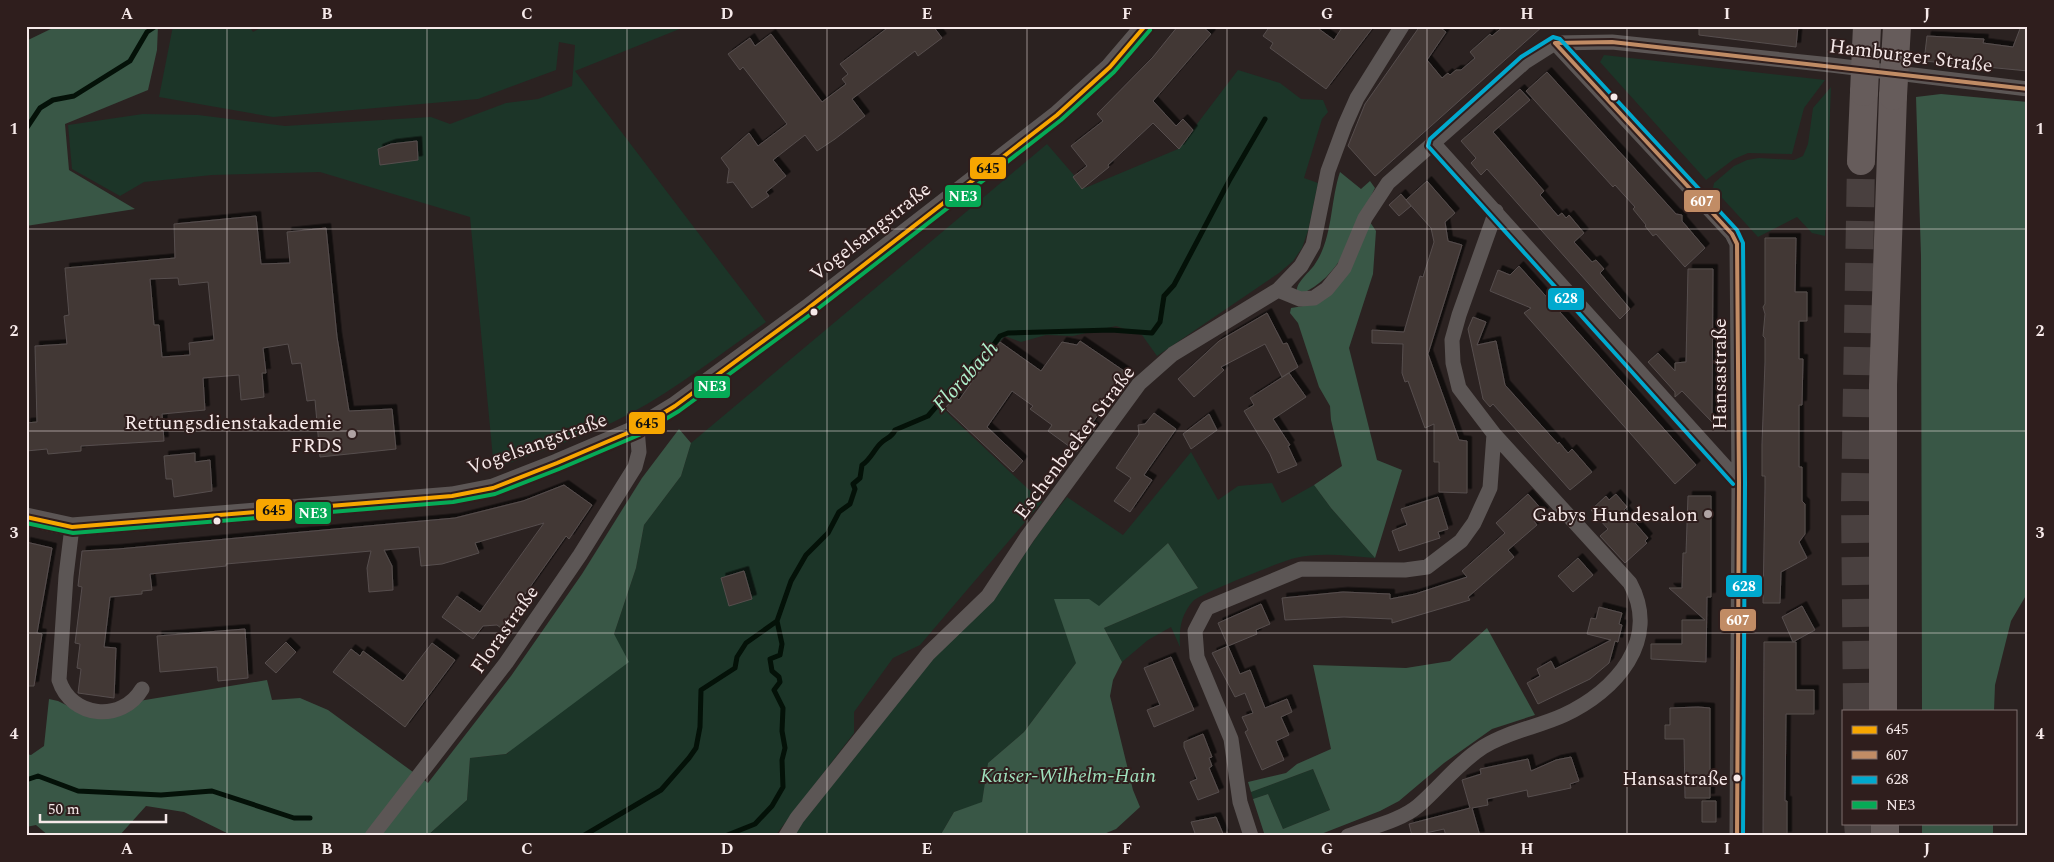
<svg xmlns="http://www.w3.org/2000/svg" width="2054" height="862" viewBox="0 0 2054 862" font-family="Spectral,serif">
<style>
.green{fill:#1c3528}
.forest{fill:#395746}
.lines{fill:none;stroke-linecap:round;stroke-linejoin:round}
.stream{stroke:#041108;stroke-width:5}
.building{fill:#423736;stroke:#564e4d;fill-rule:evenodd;filter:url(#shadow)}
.motorway-tunnel{stroke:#49403f;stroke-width:28;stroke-dasharray:28 14;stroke-linecap:butt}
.minor{stroke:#5c5655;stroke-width:15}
.tertiary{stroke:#5c5655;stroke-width:19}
.motorway{stroke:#665c5b;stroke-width:28}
.motorway-bridge{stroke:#665c5b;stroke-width:28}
.bus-1-casing{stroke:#2f1e1d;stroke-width:8}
.bus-2-casing{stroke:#2f1e1d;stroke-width:8}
.bus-3-casing{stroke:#2f1e1d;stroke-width:8}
.bus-4-casing{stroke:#2f1e1d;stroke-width:8}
.bus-1{stroke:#f7a600;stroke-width:4}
.bus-2{stroke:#c18c65;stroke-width:4}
.bus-3{stroke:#00a9ce;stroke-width:4}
.bus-4{stroke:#06aa56;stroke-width:4}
.grid{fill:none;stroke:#f6e9e9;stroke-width:1;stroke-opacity:0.55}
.bus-dot{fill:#f6e9e9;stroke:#2f1e1d;stroke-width:2}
.poi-dot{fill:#afa3a3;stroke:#2f1e1d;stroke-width:2}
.labels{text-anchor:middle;stroke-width:4;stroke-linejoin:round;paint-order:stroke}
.bus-label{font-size:19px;fill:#f6e9e9;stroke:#2f1e1d;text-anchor:end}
.street-label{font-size:20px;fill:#f6e9e9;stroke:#2f1e1d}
.poi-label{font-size:20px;fill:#f6e9e9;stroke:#2f1e1d;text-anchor:end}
.park-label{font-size:20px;font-style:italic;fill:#9fe0bc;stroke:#2f1e1d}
.water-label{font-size:21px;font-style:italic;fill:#aff0cc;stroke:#2f1e1d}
.line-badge{stroke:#2f1e1d;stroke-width:2}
.badge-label{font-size:14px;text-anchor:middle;font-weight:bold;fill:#fff}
.pale-badge-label{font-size:14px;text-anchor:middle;font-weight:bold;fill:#111}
.neatline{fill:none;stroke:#f6e9e9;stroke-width:2}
.grid-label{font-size:16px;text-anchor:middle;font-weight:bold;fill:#f6e9e9}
</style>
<defs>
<filter id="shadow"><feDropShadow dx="4.5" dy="-4.5" stdDeviation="0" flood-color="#0009"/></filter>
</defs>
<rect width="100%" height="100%" fill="#2b2221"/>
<!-- green -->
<path class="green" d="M173,26H249L253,32L264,26H687L575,71L766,322C721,353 678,388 629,414C586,437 539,451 494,469L470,217L320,172L212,175L144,182L120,196L72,169L68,125L143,114L198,115L285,126L431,117L450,124L506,103L538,99L572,86L575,45L559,42L556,70L478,99L273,117L159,97Z
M1604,55L1825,80L1804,108L1792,154L1748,153L1734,159L1706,180L1600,62Z
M1238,70L1280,83L1301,99L1323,100L1328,112L1322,119L1304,178L1318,183L1308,231L1302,248L1293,261L1279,273L1157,356L1142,335L1116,326L1073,336L1046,335L1021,342L1005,336L939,405L1042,502L920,645L893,658L854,712V733L775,836H427L467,800L470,758L507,754L614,634L636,568L644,525L681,476L691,443L1047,144L1085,188L1178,149Z
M1831,87L1825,236L1812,233L1797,217L1758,237L1713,188L1714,183L1734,166L1747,160L1759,158L1794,160L1803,156L1808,144L1813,108Z
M1191,452L1218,500L1238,486L1272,483L1282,503L1314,485L1331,508L1375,558C1349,556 1321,552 1295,558C1282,561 1200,594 1193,601C1181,615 1179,628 1180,647L1171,627L1148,640L1122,662L1104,628L1198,588L1168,543L1099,607L1076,663L1024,732L988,763L982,803L954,812L940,836H792L930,661L992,601L1044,526L1067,497L1123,535Z
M1313,769L1330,810L1283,829L1268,794L1253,799L1251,792Z"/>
<!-- forest -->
<path class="forest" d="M57,26H158L157,50L148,90L65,124L69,170L135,209L26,226V41Z
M1941,94L2028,102V592L2011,621L1995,685L1994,711H1922L1921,256L1916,97Z
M1340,172L1361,189L1370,181L1375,188C1355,226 1345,275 1301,294L1297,292C1295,283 1310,272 1315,264C1333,238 1330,202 1340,172Z
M1370,222L1376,231L1373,274L1349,348L1377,460L1402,470L1375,558L1331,508L1314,485L1342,466L1331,420L1330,406L1319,387L1298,323L1290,313L1291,308L1309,305Z
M679,429L691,443L681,476L644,525L636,568L614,634L629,662L506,754L470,758L467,800L427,836H233L184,812L146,806L119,836H49L36,825L26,827V754L31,755L44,746L49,699L58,701L78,711L267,680L272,700L300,698L328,710L428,783L511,676L582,574L642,478Z
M1168,543L1198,588L1104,628L1122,662L1113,680L1110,696L1133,790L1140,807L1116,829L1099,836H940L954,812L982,802L988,763L1024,732L1076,663L1054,599H1089L1099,606Z
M1487,628L1535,715L1492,729L1444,763L1399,801L1380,811L1316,836H1265L1253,799L1268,794L1283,829L1330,810L1313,769L1251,792L1248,782L1286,773L1297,764L1331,749L1313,665L1406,668L1450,661Z
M1922,823H1993V836H1922Z"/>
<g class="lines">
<!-- stream -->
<path class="stream" d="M26,129L40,108L53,100L74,96L130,61L147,32L156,26
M26,780L38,776L78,791L161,795L212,791L294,818H310
M583,836L661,790L689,758L696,748L700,727L701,690L735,668L737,657L746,643L777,621L791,581L806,555L828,533L839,512L850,504L855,489L853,484L860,478L862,465C870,460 874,450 880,444C885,438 892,438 895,430L928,416L954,386L964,380L974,362L989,351L1000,336L1008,333L1111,330L1152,333L1160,322L1164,296L1174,285L1229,181L1265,119
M725,836L755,824L772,806L783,787L782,760L785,748L782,731L783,708L774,690L780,682L779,677L772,671L770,659L780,655L782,644L777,621"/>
</g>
<!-- building -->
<path class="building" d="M890,26H933L942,38L918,56L915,51L852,99L865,116L835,139L817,151L805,135L773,160L786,176L766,192L769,196L752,208L733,182L727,183L729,169L721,158L749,133L758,146L787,124L743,67L740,70L728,54L750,38L755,46L771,34L822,102L846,84L842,79L848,74L840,64Z
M1178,26H1202L1211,34L1153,101L1176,126L1183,119L1193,130L1179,149L1153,123L1108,165L1109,167L1082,189L1073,177L1087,166L1071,146L1103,121L1097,114L1153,57Z
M1270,26H1315L1334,40L1343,26H1374L1326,89L1270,48L1273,43L1263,36Z
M1420,26H1438L1446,32L1427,60L1442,78L1448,73L1450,75L1456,70H1461L1475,58L1470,52L1490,34L1492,36L1504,26H1543L1375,176L1348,146L1365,104Z
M1699,26H1798L1796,47L1699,35Z
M2021,26H2028V71L1924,61L1927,36L1984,39L1983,43L2013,47Z
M1547,72L1676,214L1682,215V221L1705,248L1685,267L1656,234L1653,236L1645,226L1646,225L1633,209L1635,207L1615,185L1613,187L1526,91Z
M1520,89L1530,100L1493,132L1544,191L1540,195L1558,216L1562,213L1566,218L1569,215L1584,233L1574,242L1592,262L1596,260L1604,269L1600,273L1630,309L1620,319L1487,169L1481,175L1471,163L1476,158L1461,141Z
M417,141L418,160L380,165L378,149L391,144Z
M1427,181L1455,213L1445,222L1448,241L1462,245L1428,354L1459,440L1467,441V493L1439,492V462H1434V424L1425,428L1408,381L1405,382L1402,373L1403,344L1372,343V330L1404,332L1420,276L1423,277L1434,242L1431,228L1406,200Z
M1401,194L1411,206L1399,216L1389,205Z
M256,216L261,264L290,263L287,232L326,228L337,337L349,411L392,409L396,449L320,457L315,400L307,401L301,363L292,364L288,344L263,348L266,373H262L264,397L241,400L239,375L203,378L205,410L162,414L164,441L81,446V451L48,454L47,449L26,451V423L37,422L35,346L67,344L64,316L69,315L65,268L175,258L174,224ZM178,278L179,285L208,282L214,340L189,343L190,355L162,357L159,325H154L150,279Z
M1765,238H1796L1795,292H1807V321H1799V359H1803L1802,405H1799V467H1802V501L1805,504V534L1799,542L1807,558L1781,572L1780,603H1763L1765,487V476H1762V444L1765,362V338L1763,336L1765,314L1763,307L1765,304Z
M1519,266L1696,465L1675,484L1524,313L1531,308L1490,291L1498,270L1510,275Z
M1688,269H1713L1712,422L1682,391L1675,397V392L1648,362L1658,353L1675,371V363L1686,362Z
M1267,313L1283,344L1287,343L1298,367L1282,377L1265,344L1221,367L1224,370L1194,397L1178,379L1219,341Z
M1473,317L1486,322L1477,345L1496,341L1505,385L1558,444L1559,442L1568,453L1572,449L1592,472L1570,490L1493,404L1490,407L1483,399L1468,329Z
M1080,341L1127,373L1091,425L1095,428L1077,452L1048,431L1052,425L1030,409L1033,406L1012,391L987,427L1023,461L1013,472L945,408L955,397L959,400L1000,342L1041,371L1062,342L1077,345Z
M1289,373L1306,397L1273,419L1290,445L1288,446L1297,465L1278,473L1270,454L1244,411L1254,405L1250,398Z
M1154,413L1176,429L1144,475L1152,480L1130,512L1114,501L1131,478L1116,468L1139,434L1138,425L1145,424Z
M1209,414L1217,430L1191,449L1183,434Z
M195,453V462L210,460L212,491L174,497L172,479H166L164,456Z
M564,485L592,505L569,539L566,536L501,628L497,625L483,626L473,639L442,617L457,596L480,612L544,523L475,543L479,553L442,564L421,566L419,547L384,550L392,566L393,590L369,592L367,568L371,551L226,564V566L150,574L152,590L142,591V594L110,597L104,647L116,648L114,698L78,693L81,669L77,668L80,644L75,643L82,587L78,586L82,551L118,549L455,518L523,501Z
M1528,494L1544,512L1534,521L1537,525L1508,550L1514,557L1468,597L1470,600L1392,623V619L1344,617L1285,620L1282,598L1343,592L1390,594V599L1415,594L1467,577L1462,571L1505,533L1496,523Z
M1616,494L1627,507L1624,510L1648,538L1645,541L1647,543L1625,563L1600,536L1608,529L1591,510L1606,496L1609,500Z
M1688,496H1711V597H1707L1706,662L1651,659V644H1682V620H1705L1669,588H1682L1683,553H1686Z
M1438,497L1448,529L1438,532L1440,538L1399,551L1392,531L1407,525L1401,509Z
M26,542L52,548L37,633L42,634L34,686H26Z
M1578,558L1593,575L1573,592L1558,576Z
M744,571L752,599L729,606L721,578Z
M1261,604L1270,624L1256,630L1257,634L1228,646L1240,674L1250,670L1265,708L1287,699L1292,712L1281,717L1289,735L1276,741L1284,760L1262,770L1245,732L1248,730L1242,717L1253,713L1245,693L1235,697L1212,653L1228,646L1218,623Z
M1802,606L1815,630L1793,642L1782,617Z
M1599,607L1622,613L1619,624L1622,625L1618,642L1615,641L1609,663L1590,679L1538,704L1527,683L1540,676L1537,669L1551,661L1555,669L1611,640L1587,634L1591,618L1596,619Z
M245,629L248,678L218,681L217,667L160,672L157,636Z
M286,642L296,652L276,673L265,663Z
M1764,642H1796V690H1814V714H1786L1785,801H1787V836H1763Z
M432,643L455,660L405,727L333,672L351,649L360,656L363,651L403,681Z
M1171,657L1194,710L1154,727L1147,710L1160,705L1144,668Z
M1698,707L1710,708V798H1685L1684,739H1665V725H1670V708Z
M1203,734L1212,757L1209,758L1212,766L1209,768L1219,792L1198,800L1190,782L1197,779L1184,747V742Z
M1571,757L1579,781L1570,784L1571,788L1528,797L1527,790L1487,799L1488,805L1472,808L1480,836H1446L1444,829L1412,836L1409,824L1470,808L1462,780L1481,774L1480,769L1528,759L1531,771L1556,760Z
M1702,801H1716V822H1702Z
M1216,817L1224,836H1196L1191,822Z"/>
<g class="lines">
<!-- motorway-tunnel -->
<path class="motorway-tunnel" d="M1857,711L1855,501L1861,161
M1858,823L1859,836"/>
<!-- minor -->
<path class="minor" d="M1555,43L1732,234L1737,244L1739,482L1737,836
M1434,144L1739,482
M1278,290L1300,299L1314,298L1327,289L1344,268L1365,218L1388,183L1525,62L1555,43L1612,42L1831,65L2028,89
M72,527L66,576L59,680C71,718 122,723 142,689
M372,836L506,663L580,555L635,467L639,452L637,429
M786,836L797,818L928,654L988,596L1027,537L1139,384L1173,354L1278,290L1301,266L1313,245L1328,171L1345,125L1357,98L1402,26
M1251,836L1240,802L1231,739L1197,657L1195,631L1207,608L1301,569L1405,570L1427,567L1461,541L1474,523L1490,488L1494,434
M1348,836C1371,827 1400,821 1418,806C1440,787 1458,763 1483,747C1509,731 1538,727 1564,715C1616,691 1661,640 1630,583L1494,434L1459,388L1453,363L1452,340L1459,315L1496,211"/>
<!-- tertiary -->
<path class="tertiary" d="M26,517L72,527L452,496L493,488L557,463L637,429L675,406L807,309L1057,115L1110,67L1145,26"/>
<!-- motorway -->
<path class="motorway" d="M1861,161L1864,92
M1883,711V385L1893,96
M1885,823V836"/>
<!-- motorway-bridge -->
<path class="motorway-bridge" d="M1864,92L1867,26
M1893,96L1897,26"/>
<!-- bus-1 casing -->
<g class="bus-1-casing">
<path id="bus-1" d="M26,517L72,527L452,496L493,488L557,463L637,429L675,406L807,309L1057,115L1110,67L1145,26"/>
</g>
<!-- bus-2 casing -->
<g class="bus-2-casing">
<path id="bus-2" d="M1555,43L1732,234L1737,244L1739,482L1737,836
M1555,43L1612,42L2028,89"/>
</g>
<!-- bus-3 casing -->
<g class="bus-3-casing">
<path id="bus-3" d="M1733,484L1428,146L1430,139L1521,57L1553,37L1560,39L1737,230L1743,243L1745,482L1743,836"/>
</g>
<!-- bus-4 casing -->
<g class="bus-4-casing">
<path id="bus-4" d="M26,523L73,533L453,502L495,494L559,469L639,435L679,411L811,314L1061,120L1114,72L1150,30"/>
</g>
<!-- bus-1 -->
<use href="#bus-1" class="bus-1"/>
<!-- bus-2 -->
<use href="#bus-2" class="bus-2"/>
<!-- bus-3 -->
<use href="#bus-3" class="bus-3"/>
<!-- bus-4 -->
<use href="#bus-4" class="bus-4"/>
</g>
<!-- grid -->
<path class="grid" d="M227,26V836M427,26V836M627,26V836M827,26V836M1027,26V836M1227,26V836M1427,26V836M1627,26V836M1827,26V836M26,229H2028M26,431H2028M26,633H2028"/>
<!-- markers -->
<g class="bus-dot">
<circle cx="1614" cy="97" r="4.5"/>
<circle cx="814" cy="312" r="4.5"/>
<circle cx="217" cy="521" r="4.5"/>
<circle cx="1737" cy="778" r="4.5"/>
</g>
<g class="poi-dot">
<circle cx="352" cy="434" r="5"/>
<circle cx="1708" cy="514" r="5"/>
</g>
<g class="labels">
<!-- bus labels -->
<g class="bus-label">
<text x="1728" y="785">Hansastraße</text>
</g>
<!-- street labels -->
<g class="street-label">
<text transform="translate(1911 55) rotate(7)" y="7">Hamburger Straße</text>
<text transform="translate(870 231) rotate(-38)" y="7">Vogelsangstraße</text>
<text transform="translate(1719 374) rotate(-90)" y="7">Hansastraße</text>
<text transform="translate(1074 442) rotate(-53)" y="7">Eschenbeeker Straße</text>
<text transform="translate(537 443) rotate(-20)" y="7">Vogelsangstraße</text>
<text transform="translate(504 629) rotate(-55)" y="7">Florastraße</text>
</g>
<!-- poi labels -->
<g class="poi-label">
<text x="342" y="429">Rettungsdienstakademie<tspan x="342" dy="23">FRDS</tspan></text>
<text x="1698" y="521">Gabys Hundesalon</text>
</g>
<!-- park labels -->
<g class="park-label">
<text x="1068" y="782">Kaiser-Wilhelm-Hain</text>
</g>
<!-- water labels -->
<g class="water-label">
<text transform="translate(965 376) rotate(-48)" y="7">Florabach</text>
</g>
</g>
<g class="line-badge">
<rect x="969" y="156" width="38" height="24" rx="5" fill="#f7a600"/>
<rect x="944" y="184" width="38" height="24" rx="5" fill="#06aa56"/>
<rect x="1683" y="189" width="38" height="24" rx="5" fill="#c18c65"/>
<rect x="1547" y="287" width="38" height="24" rx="5" fill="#00a9ce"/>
<rect x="693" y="375" width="38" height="24" rx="5" fill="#06aa56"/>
<rect x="628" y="411" width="38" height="24" rx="5" fill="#f7a600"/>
<rect x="255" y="498" width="38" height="24" rx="5" fill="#f7a600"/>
<rect x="294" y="501" width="38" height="24" rx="5" fill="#06aa56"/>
<rect x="1725" y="574" width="38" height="24" rx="5" fill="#00a9ce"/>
<rect x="1719" y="608" width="38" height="24" rx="5" fill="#c18c65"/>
</g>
<g class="badge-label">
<text x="963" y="201">NE3</text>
<text x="1702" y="206">607</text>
<text x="1566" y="303">628</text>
<text x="712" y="391">NE3</text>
<text x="313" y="518">NE3</text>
<text x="1744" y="591">628</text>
<text x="1738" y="625">607</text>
</g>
<g class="pale-badge-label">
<text x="988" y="173">645</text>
<text x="647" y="428">645</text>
<text x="274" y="515">645</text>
</g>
<!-- border -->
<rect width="2054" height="862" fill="none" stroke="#2f1e1d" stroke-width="55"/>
<!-- legend -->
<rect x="1842" y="710" width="175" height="115" fill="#2f1e1d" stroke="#7f6f6f"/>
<rect x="1852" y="726" width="25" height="8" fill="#f7a600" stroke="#7f6f6f"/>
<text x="1886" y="734" font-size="15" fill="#f6e9e9">645</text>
<rect x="1852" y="751" width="25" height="8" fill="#c18c65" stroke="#7f6f6f"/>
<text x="1886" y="760" font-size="15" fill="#f6e9e9">607</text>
<rect x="1852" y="776" width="25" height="8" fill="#00a9ce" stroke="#7f6f6f"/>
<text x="1886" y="784" font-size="15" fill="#f6e9e9">628</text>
<rect x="1852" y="801" width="25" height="8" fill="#06aa56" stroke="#7f6f6f"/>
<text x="1886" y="810" font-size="15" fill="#f6e9e9">NE3</text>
<!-- scale -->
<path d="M40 814v8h126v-8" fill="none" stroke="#f6e9e9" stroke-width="2.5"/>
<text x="48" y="814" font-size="15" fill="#f6e9e9" stroke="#2f1e1d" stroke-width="4" paint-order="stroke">50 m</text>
<rect x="28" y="28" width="1998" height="806" class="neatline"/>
<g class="grid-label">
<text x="127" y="19">A</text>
<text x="327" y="19">B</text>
<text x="527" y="19">C</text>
<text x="727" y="19">D</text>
<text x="927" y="19">E</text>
<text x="1127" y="19">F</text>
<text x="1327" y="19">G</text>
<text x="1527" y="19">H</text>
<text x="1727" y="19">I</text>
<text x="1927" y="19">J</text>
<text x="14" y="134">1</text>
<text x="2040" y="134">1</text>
<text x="14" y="336">2</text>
<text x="2040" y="336">2</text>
<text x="14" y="538">3</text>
<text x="2040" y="538">3</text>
<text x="14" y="739">4</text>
<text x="2040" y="739">4</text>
<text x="127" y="854">A</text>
<text x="327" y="854">B</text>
<text x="527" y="854">C</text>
<text x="727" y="854">D</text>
<text x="927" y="854">E</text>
<text x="1127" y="854">F</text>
<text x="1327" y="854">G</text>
<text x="1527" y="854">H</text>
<text x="1727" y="854">I</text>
<text x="1927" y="854">J</text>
</g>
</svg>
